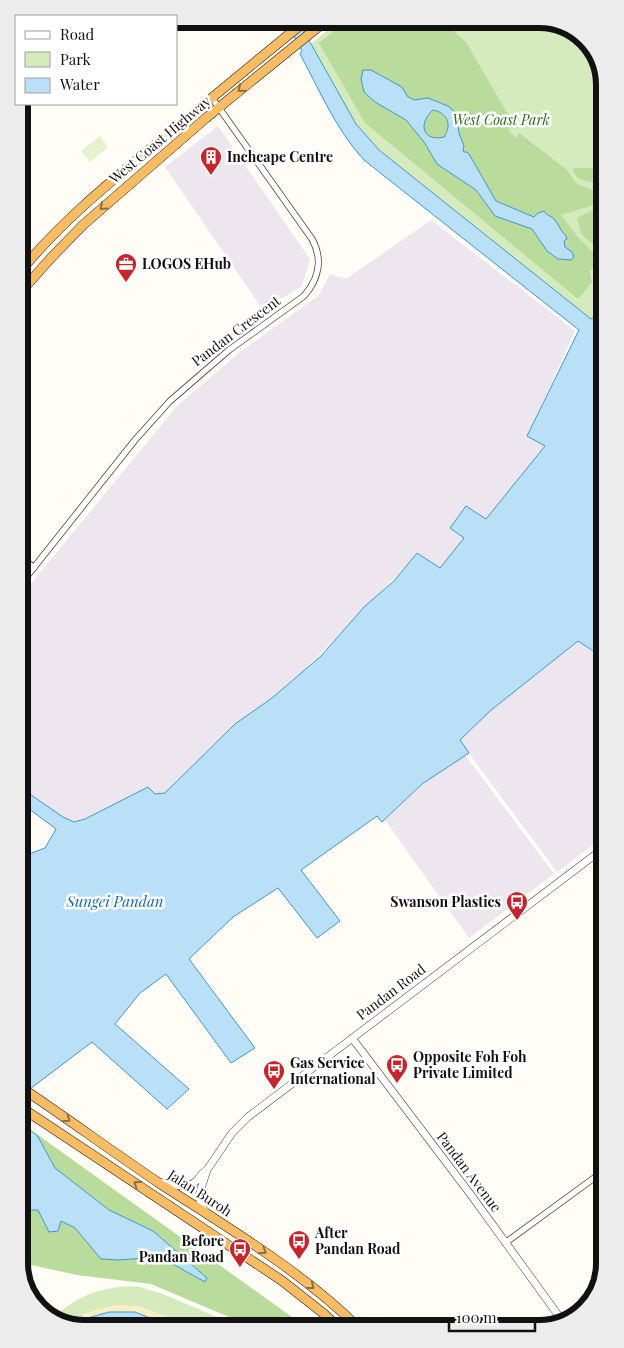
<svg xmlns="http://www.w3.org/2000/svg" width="624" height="1348" viewBox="0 0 624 1348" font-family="'Playfair Display',serif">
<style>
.industrial{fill:#eee6ef}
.green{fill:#d5ebbd}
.forest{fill:#b9dc9c;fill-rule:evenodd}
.sand{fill:#fbeec1}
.pitch{fill:#e6f2cf}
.water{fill:#b9e0f7;stroke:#3f96cf;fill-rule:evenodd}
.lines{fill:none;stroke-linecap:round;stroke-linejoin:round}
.minor-casing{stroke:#444;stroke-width:7}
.tertiary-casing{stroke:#444;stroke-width:8}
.trunk-casing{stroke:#222;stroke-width:10}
.minor{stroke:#fff;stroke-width:5.5}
.tertiary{stroke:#fff;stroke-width:7}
.trunk{stroke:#f7bc64;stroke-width:9}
.oneway{stroke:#906f3f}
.labels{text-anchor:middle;stroke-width:5;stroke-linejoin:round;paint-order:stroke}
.park-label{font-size:14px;font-style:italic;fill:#2f6b1f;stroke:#fff}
.street-label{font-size:14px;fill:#111;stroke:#fff}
.poi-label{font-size:14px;font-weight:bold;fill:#111;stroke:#fff;text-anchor:start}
.water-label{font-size:15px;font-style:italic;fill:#1768a6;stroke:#fff}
.rim{fill:none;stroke:#111;stroke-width:6}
</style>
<rect width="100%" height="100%" fill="#fffdf5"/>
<!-- industrial -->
<path class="industrial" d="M218,126L310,259L302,286L263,310L165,167Z
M431,220L575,331L527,436L545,446L486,520L465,538L440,569L417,553L406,566L285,690L165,793L155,794L74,822L63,817L21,788L20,597L177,406L240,352L319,295L330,274L346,279Z
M578,641L603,659L604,837L557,872L459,740L490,711Z
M465,755L554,874L469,938L385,820L422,784Z"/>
<!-- green -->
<path class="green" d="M341,19H544L579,32L602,63V306L598,315L591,319L388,158L371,142L356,124L311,44Z
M131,1286L140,1287L163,1294L243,1328H197L140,1307L118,1305L85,1314L69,1325L52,1319C77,1296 97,1288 131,1286Z"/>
<!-- forest -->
<path class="forest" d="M349,19H440L466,42L514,125L508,130L516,138L519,133L566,169L577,184L597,192V204L561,215L578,237L601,260L590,271L592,282L578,299L365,123L319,43ZM406,96L414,100L428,98L448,106L456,113L459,133L464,146L463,151L469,154L496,201L534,217L545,214C557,220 557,228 566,236L564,241L565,247L572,252L547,251L532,229L495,216L476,190L437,164L424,142L406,120Z
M433,110C448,113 451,125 444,137C422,142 418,123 433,110Z
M573,168H602V194L598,183C587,181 574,181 573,168Z
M602,204V247H596L581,234L577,218L601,206Z
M37,1135H38L306,1327L255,1328L151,1284L77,1275L22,1263V1210H38L75,1228L101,1259L118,1260L160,1257L205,1282L153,1231L109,1210L55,1168Z"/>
<!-- sand -->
<path class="sand" d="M118,1305L140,1307L197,1328H175L135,1312L88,1318L75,1327L69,1325L94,1310Z"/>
<!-- pitch -->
<path class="pitch" d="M100,136L108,147L90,162L81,151Z"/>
<!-- water -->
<path class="water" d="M284,19H297L356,124L379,150L591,319L598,315L602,306L603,655L602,657L578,641L490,711L460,740L469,753L422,784L382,822L377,816L301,870L340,921L317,938L278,888L233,917L189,959L255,1048L231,1063L166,974L140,993L115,1024L189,1089L167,1109L92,1042L22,1095L21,857L45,848L56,829L21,803V788L63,817L74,822L85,819L148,787L155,794L165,793L235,724L272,698L321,656L365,606L394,581L417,553L440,568L464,538L450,528L466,506L486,519L545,446L527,436L579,330L364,160C336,130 319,89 300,54L302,51Z
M363,70H371L402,87L407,96L414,100L428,98L448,106L456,113L459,133L464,146L463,151L464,152H467L469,154L496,201L534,217L538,213L544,211C547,216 550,215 554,219C558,223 560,230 566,236L567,239L564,241L565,247L572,252L574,257L571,260L558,259L547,251L532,229L495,216L476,190L437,164L424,142L406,120L375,102L364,92L361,79ZM433,110C448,113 452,125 444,137C422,142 418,123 433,110Z
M22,1125L37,1135L55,1168L109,1210L153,1231L207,1278L205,1282L160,1257L118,1260L101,1259L75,1228L61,1221L58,1231L49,1232L38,1210H22Z
M109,1312H135L175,1328L80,1329L75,1327L88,1318Z"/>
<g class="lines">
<!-- minor casing -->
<g class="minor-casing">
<path id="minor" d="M20,556L34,568
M20,585L135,440L170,401L229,350L304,296C319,279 323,259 312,239L212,98
M505,1243L605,1170"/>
</g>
<!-- tertiary casing -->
<g class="tertiary-casing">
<path id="tertiary" d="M352,1038L471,1195L564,1323
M162,1182C172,1185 186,1189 195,1182C200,1178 201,1173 207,1170
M206,1212L201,1206L199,1195L207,1170L232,1133L248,1117L604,848"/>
</g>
<!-- trunk casing -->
<g class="trunk-casing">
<path id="trunk" d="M19,273C62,220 115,178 167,135C214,96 261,57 308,19
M19,294L50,259L83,225L206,118L328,19
M22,1088C68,1119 113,1152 159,1183C228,1228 300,1270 358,1327
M22,1108L281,1280L323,1313L338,1327"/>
</g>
<!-- minor -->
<use href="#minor" class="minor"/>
<!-- tertiary -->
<use href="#tertiary" class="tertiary"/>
<!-- trunk -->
<use href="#trunk" class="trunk"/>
</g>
<!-- one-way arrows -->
<defs><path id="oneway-chevron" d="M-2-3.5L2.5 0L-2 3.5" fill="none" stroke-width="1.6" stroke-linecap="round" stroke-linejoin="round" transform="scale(1.25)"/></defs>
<g class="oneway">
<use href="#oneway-chevron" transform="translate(241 89) rotate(141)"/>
<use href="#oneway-chevron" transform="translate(103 207) rotate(138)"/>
<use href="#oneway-chevron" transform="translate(67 1119) rotate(34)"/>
<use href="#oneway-chevron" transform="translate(137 1184) rotate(-146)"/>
<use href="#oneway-chevron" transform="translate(263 1251) rotate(34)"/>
<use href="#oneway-chevron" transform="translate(311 1286) rotate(38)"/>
</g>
<!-- icons -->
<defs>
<g id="building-pin" transform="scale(1.125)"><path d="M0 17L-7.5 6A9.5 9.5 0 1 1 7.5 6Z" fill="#c4262e" stroke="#fff"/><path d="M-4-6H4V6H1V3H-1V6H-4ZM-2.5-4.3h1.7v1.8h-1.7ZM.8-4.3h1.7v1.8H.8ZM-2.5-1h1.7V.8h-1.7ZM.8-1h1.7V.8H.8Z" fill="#fff"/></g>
<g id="office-pin" transform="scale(1.125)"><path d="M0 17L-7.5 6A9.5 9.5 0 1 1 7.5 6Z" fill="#c4262e" stroke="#fff"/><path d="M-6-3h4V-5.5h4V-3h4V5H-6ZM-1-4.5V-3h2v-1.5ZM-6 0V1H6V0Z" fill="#fff"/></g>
<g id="bus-pin" transform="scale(1.125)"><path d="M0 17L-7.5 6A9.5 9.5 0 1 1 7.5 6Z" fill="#c4262e" stroke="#fff"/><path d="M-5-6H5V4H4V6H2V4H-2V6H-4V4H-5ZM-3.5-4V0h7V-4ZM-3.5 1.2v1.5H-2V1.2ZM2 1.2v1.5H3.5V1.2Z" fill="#fff"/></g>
</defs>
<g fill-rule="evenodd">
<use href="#building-pin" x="211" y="157"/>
<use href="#office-pin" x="126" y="264"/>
<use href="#bus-pin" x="517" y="902"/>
<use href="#bus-pin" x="397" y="1065"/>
<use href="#bus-pin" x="274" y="1071"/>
<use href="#bus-pin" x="299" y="1241"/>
<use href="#bus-pin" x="240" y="1249"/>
</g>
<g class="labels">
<!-- park labels -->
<g class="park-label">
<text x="501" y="125">West Coast Park</text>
</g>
<!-- street labels -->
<g class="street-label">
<text transform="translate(160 140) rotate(-40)" y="5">West Coast Highway</text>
<text transform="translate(236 331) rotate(-37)" y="5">Pandan Crescent</text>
<text transform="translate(391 992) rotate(-37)" y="5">Pandan Road</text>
<text transform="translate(469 1172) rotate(53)" y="5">Pandan Avenue</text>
<text transform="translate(200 1193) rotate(33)" y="5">Jalan Buroh</text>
</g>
<!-- poi labels -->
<g class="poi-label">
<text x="227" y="162">Inchcape Centre</text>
<text x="142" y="269">LOGOS EHub</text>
<text x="501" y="907" text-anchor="end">Swanson Plastics</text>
<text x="413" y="1062">Opposite Foh Foh<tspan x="413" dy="16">Private Limited</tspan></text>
<text x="290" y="1068">Gas Service<tspan x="290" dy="16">International</tspan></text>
<text x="315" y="1238">After<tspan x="315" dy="16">Pandan Road</tspan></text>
<text x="224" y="1246" text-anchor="end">Before<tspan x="224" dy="16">Pandan Road</tspan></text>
</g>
<!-- water labels -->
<g class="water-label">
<text x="115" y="907">Sungei Pandan</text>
</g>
</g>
<!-- crop -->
<path d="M0 0H624V1348H0ZM85 28H539A57 57 0 0 1 596 85V1263A57 57 0 0 1 539 1320H85A57 57 0 0 1 28 1263V85A57 57 0 0 1 85 28Z" fill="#ececec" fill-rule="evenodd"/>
<path class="rim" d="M85 28H539A57 57 0 0 1 596 85V1263A57 57 0 0 1 539 1320H85A57 57 0 0 1 28 1263V85A57 57 0 0 1 85 28Z"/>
<!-- legend -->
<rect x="15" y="15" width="162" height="90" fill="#ffffff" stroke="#a0a0a0"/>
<rect x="25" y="31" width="25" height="8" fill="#ffffff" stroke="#a0a0a0"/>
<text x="60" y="40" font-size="15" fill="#111111">Road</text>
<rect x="25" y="52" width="25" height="15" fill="#d5ebbd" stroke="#a0a0a0"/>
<text x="60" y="65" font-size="15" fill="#111111">Park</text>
<rect x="25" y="78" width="25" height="15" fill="#b9e0f7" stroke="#a0a0a0"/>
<text x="60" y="90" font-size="15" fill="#111111">Water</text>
<!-- scale -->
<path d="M449 1323v8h86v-8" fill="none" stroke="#111111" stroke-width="2.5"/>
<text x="456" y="1323" font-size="15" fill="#111111" stroke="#ffffff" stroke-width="4" paint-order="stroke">100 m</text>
</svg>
